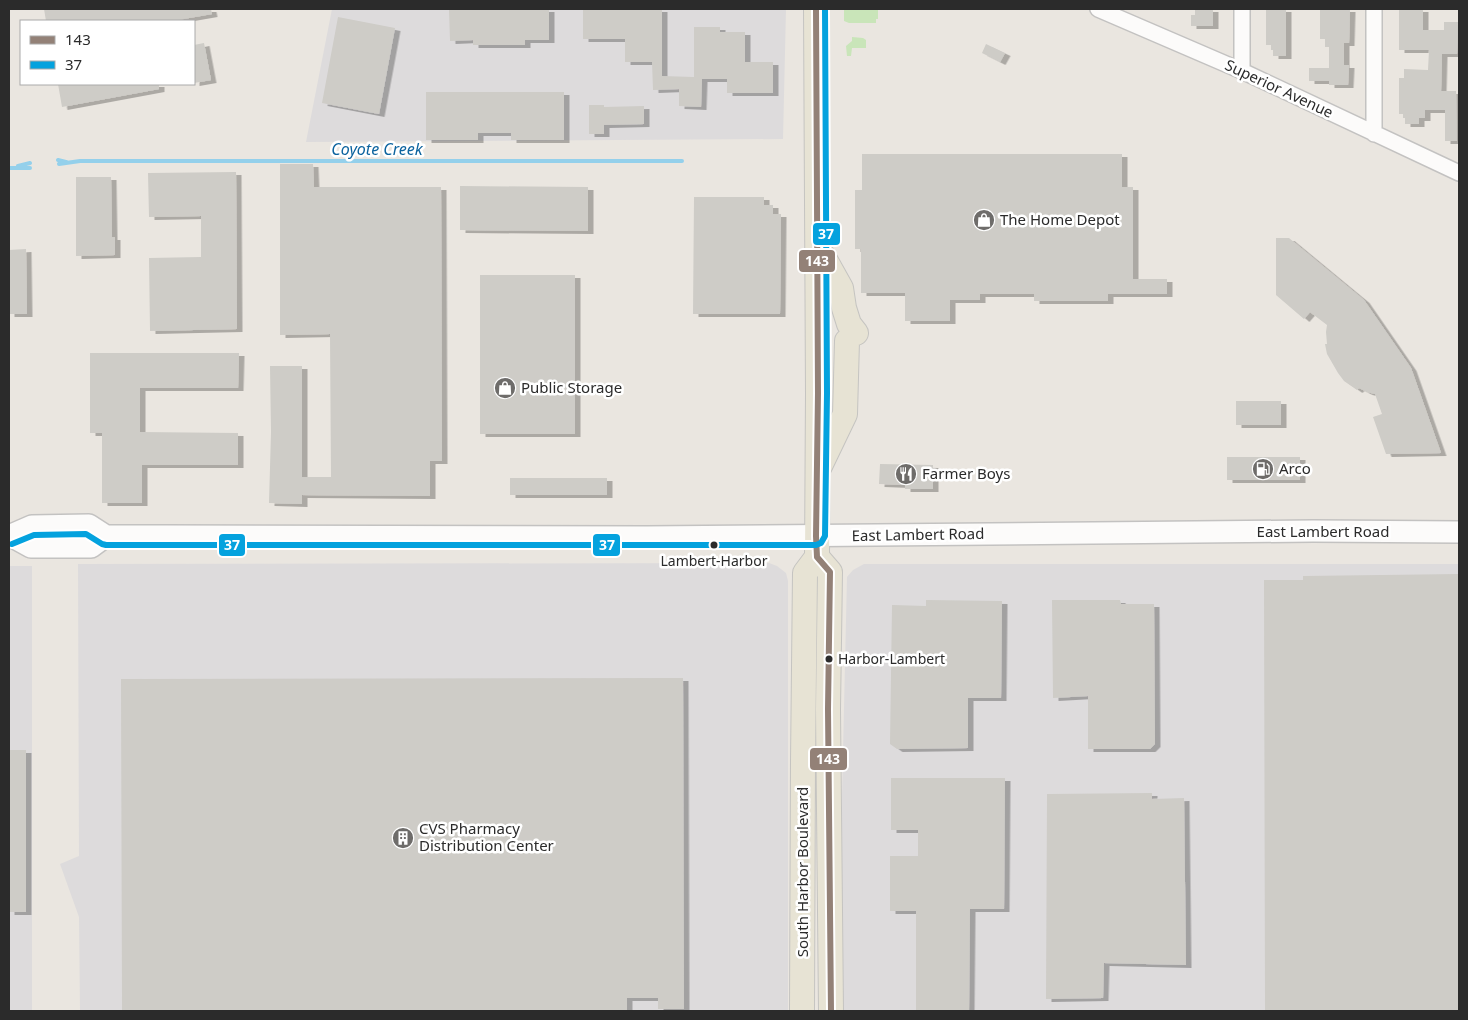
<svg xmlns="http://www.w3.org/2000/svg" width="1468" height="1020" viewBox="0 0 1468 1020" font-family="'Noto Sans',sans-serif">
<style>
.industrial{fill:#dddbdc}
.green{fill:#c9e5b9}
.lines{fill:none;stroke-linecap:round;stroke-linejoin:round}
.stream{stroke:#94d0eb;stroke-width:4}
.building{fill:#ceccc7;filter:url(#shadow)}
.street-casing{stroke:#c3c2c1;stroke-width:18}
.secondary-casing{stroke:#c3c2c1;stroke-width:24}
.primary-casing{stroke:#c5c4c1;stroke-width:26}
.street{stroke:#fcfbfa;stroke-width:15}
.secondary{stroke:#fcfbfa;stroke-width:21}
.primary{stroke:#e7e3d4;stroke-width:24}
.bus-1-casing{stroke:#fff;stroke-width:10}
.bus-2-casing{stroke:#fff;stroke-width:10}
.bus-1{stroke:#938177;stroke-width:6}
.bus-2{stroke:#04a2de;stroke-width:6}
.bus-dot{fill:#2b2b2b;stroke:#fff;stroke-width:2}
.labels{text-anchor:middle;stroke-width:5;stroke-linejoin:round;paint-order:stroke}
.bus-label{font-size:14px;fill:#2b2b2b;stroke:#fff}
.street-label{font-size:15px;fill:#2b2b2b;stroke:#fff}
.poi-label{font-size:15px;fill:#2b2b2b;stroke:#fff;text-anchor:start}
.water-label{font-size:16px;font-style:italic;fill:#0c639e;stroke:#fff}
.line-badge{stroke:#fff;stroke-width:2}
.badge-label{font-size:14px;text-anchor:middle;font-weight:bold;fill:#fff}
</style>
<defs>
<filter id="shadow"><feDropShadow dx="5.5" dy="3" stdDeviation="0" flood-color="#0004"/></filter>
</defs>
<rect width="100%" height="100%" fill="#eae6e0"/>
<!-- industrial -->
<path class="industrial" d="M332,9H786L783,139L306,142Z
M769,563L777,566L786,573L788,581V1011H80L79,917L60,864L79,856L78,564Z
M864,564H1459V1011H842L841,840L847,577L853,570Z
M9,566H32V1011H9Z"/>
<!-- green -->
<path class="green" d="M844,9H881L878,10V19H876V23H849L844,21Z
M852,37L863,38L866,40V48H852L851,56H847L846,46L852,41Z"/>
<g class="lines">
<!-- stream -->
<path class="stream" d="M58,160L66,162
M59,164L80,161H682
M18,166L30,163
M9,168H30"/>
</g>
<!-- building -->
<path class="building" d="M44,9H211L212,14L172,21H46Z
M449,9H549V40H525V45H473V40L450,41Z
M583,9H662V76L694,77V27H720V32H745V62H773V93H727V79H702L701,107L679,106V89L653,90L652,62H625V39H583Z
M1195,9H1213V26H1191V15H1195Z
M1266,9H1286V56H1273V50H1271V45H1266Z
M1320,9H1350L1349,43H1344V65H1349L1348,85H1329V81H1309V68H1329V47H1325V39H1320Z
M1399,9H1423V30H1444V22H1458L1457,54H1442L1441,91H1456L1457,141H1445V110H1425V118H1419V124H1405V118H1403V114H1399V78H1404V69L1428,70L1429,50H1399Z
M338,17L395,28L379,114L322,103Z
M204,43L211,80L194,83V45Z
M986,44L1005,53L1000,62L982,53Z
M58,84H159V89L62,107Z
M426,92H564V140H511V133H478V140H426Z
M589,105H604V107L644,106V124L604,125V134H589Z
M862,154H1122V187H1133V279H1167V294H1108V301H1034V294H980V300H950V321H905V293H861V249H855V190H862Z
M280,164H313L314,187H441L442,461H430V496L302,495V504L269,503L271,432L270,366H302V477H331L330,334L280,335Z
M236,172L237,329L150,331L149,258L201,257V216L149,217L148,173Z
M76,177H111L112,237H115V255L76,256Z
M460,186L588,187V231L460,230Z
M694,197H764V205H773V214H781L780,314H693Z
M1276,238H1289L1364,300L1411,368L1441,453L1386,454L1373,417L1382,414L1375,394L1367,392L1359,388L1357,390L1344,381L1338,373L1327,354L1325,344H1327L1326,332L1327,325L1310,312L1304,319L1276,295Z
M26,249L27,314H9V250Z
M480,275H575V434H480Z
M90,353H239L238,388H140V432L238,433V465H142V503H102V433H90Z
M1236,401H1281V425H1236Z
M1227,457H1300V480H1227Z
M880,464L933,465V489H905V485L879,484Z
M510,478H607V495H510Z
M1459,574L1458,1011H1265L1264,580H1303V576Z
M926,600L1002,601L1001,698H968V748L897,749L890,744L892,605L926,606Z
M1052,600H1120L1121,604H1154L1155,744L1150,749H1088V696L1053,698Z
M683,678L684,1009H658V998H627V1011H122L121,679Z
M9,750H26V912H9Z
M891,778H1005L1004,909H970L969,1011H916V911H890V856H918V830H891Z
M1152,793V799L1184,798L1186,965L1104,963L1103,998L1046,999L1047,794Z"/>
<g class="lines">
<!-- street casing -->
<g class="street-casing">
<path id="street" d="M1098,9L1242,71L1459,173
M1242,9V71
M1374,134V9"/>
</g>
<!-- secondary casing -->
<g class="secondary-casing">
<path id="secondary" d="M9,536L32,526L89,525L106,536H164L647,537L1313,531L1459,532
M11,536L31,547H91L106,536"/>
</g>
<!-- primary casing -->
<g class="primary-casing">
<path id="primary" d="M818,247L841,288L844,308L849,324L856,333
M820,466L845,414L847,341
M817,557L830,572L828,709L831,1011
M802,1011L803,761L805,573L817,557L818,393L816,9"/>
</g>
<!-- street -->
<use href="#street" class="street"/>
<!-- secondary -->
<use href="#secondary" class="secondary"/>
<!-- primary -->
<use href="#primary" class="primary"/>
<!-- bus-1 casing -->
<g class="bus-1-casing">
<path id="bus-1" d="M816,9L818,393L816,536L817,557L830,572L828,709L831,1011"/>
</g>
<!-- bus-2 casing -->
<g class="bus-2-casing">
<path id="bus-2" d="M12,544L34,535L86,534L102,544L106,545H816L821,543L825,536L827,393L825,9"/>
</g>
<!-- bus-1 -->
<use href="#bus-1" class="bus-1"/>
<!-- bus-2 -->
<use href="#bus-2" class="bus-2"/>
</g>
<!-- icons -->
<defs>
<g id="shop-disc" transform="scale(1.125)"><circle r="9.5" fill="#6e6c6a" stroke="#fff"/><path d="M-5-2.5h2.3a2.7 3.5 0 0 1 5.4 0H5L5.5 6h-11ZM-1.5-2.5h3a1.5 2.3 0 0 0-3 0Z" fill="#fff"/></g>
<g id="fuel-disc" transform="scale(1.125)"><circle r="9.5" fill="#6e6c6a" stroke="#fff"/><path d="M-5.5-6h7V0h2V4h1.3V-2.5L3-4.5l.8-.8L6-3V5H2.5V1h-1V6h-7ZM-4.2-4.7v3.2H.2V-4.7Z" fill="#fff"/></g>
<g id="restaurant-disc" transform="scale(1.125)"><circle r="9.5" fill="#6e6c6a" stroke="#fff"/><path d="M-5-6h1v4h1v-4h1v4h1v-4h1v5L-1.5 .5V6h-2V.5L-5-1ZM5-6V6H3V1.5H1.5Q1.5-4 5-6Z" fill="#fff"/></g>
<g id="building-disc" transform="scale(1.125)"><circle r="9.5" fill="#6e6c6a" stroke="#fff"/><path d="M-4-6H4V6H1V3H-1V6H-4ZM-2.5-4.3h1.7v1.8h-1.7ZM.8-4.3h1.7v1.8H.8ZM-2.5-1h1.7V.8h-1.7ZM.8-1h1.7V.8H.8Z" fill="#fff"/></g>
</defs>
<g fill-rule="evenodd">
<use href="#shop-disc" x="984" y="220"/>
<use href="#shop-disc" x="505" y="388"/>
<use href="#fuel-disc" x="1263" y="469"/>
<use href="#restaurant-disc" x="906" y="474"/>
<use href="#building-disc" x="403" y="838"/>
</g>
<!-- markers -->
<g class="bus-dot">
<circle cx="714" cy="545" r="4.5"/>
<circle cx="829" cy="659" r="4.5"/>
</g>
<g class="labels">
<!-- bus labels -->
<g class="bus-label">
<text x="714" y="566">Lambert-Harbor</text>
<text x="838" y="664" text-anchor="start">Harbor-Lambert</text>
</g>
<!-- street labels -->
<g class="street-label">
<text transform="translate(1279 89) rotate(25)" y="5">Superior Avenue</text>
<text x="1323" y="537">East Lambert Road</text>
<text transform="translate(918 535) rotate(-1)" y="5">East Lambert Road</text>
<text transform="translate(803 872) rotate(-90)" y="5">South Harbor Boulevard</text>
</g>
<!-- poi labels -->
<g class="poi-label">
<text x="1000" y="225">The Home Depot</text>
<text x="521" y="393">Public Storage</text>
<text x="1279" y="474">Arco</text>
<text x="922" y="479">Farmer Boys</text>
<text x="419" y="834">CVS Pharmacy<tspan x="419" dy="17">Distribution Center</tspan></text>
</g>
<!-- water labels -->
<g class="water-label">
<text x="377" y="155">Coyote Creek</text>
</g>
</g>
<g class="line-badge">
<rect x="812" y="222" width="29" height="24" rx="5" fill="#04a2de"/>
<rect x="798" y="249" width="38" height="24" rx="5" fill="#938177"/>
<rect x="218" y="533" width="28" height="24" rx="5" fill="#04a2de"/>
<rect x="592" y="533" width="29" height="24" rx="5" fill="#04a2de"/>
<rect x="809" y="747" width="39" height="24" rx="5" fill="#938177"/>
</g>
<g class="badge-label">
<text x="826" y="239">37</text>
<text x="817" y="266">143</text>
<text x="232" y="550">37</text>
<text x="607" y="550">37</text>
<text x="828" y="764">143</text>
</g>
<!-- border -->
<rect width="1468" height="1020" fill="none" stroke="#2b2b2b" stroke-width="20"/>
<!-- legend -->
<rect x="20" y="20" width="175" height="65" fill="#ffffff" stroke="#aaaaaa"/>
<rect x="30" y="36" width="25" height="8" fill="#938177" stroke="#aaaaaa"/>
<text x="65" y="45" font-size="15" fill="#2b2b2b">143</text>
<rect x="30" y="61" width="25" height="8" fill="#04a2de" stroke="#aaaaaa"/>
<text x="65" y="70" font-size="15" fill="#2b2b2b">37</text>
</svg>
